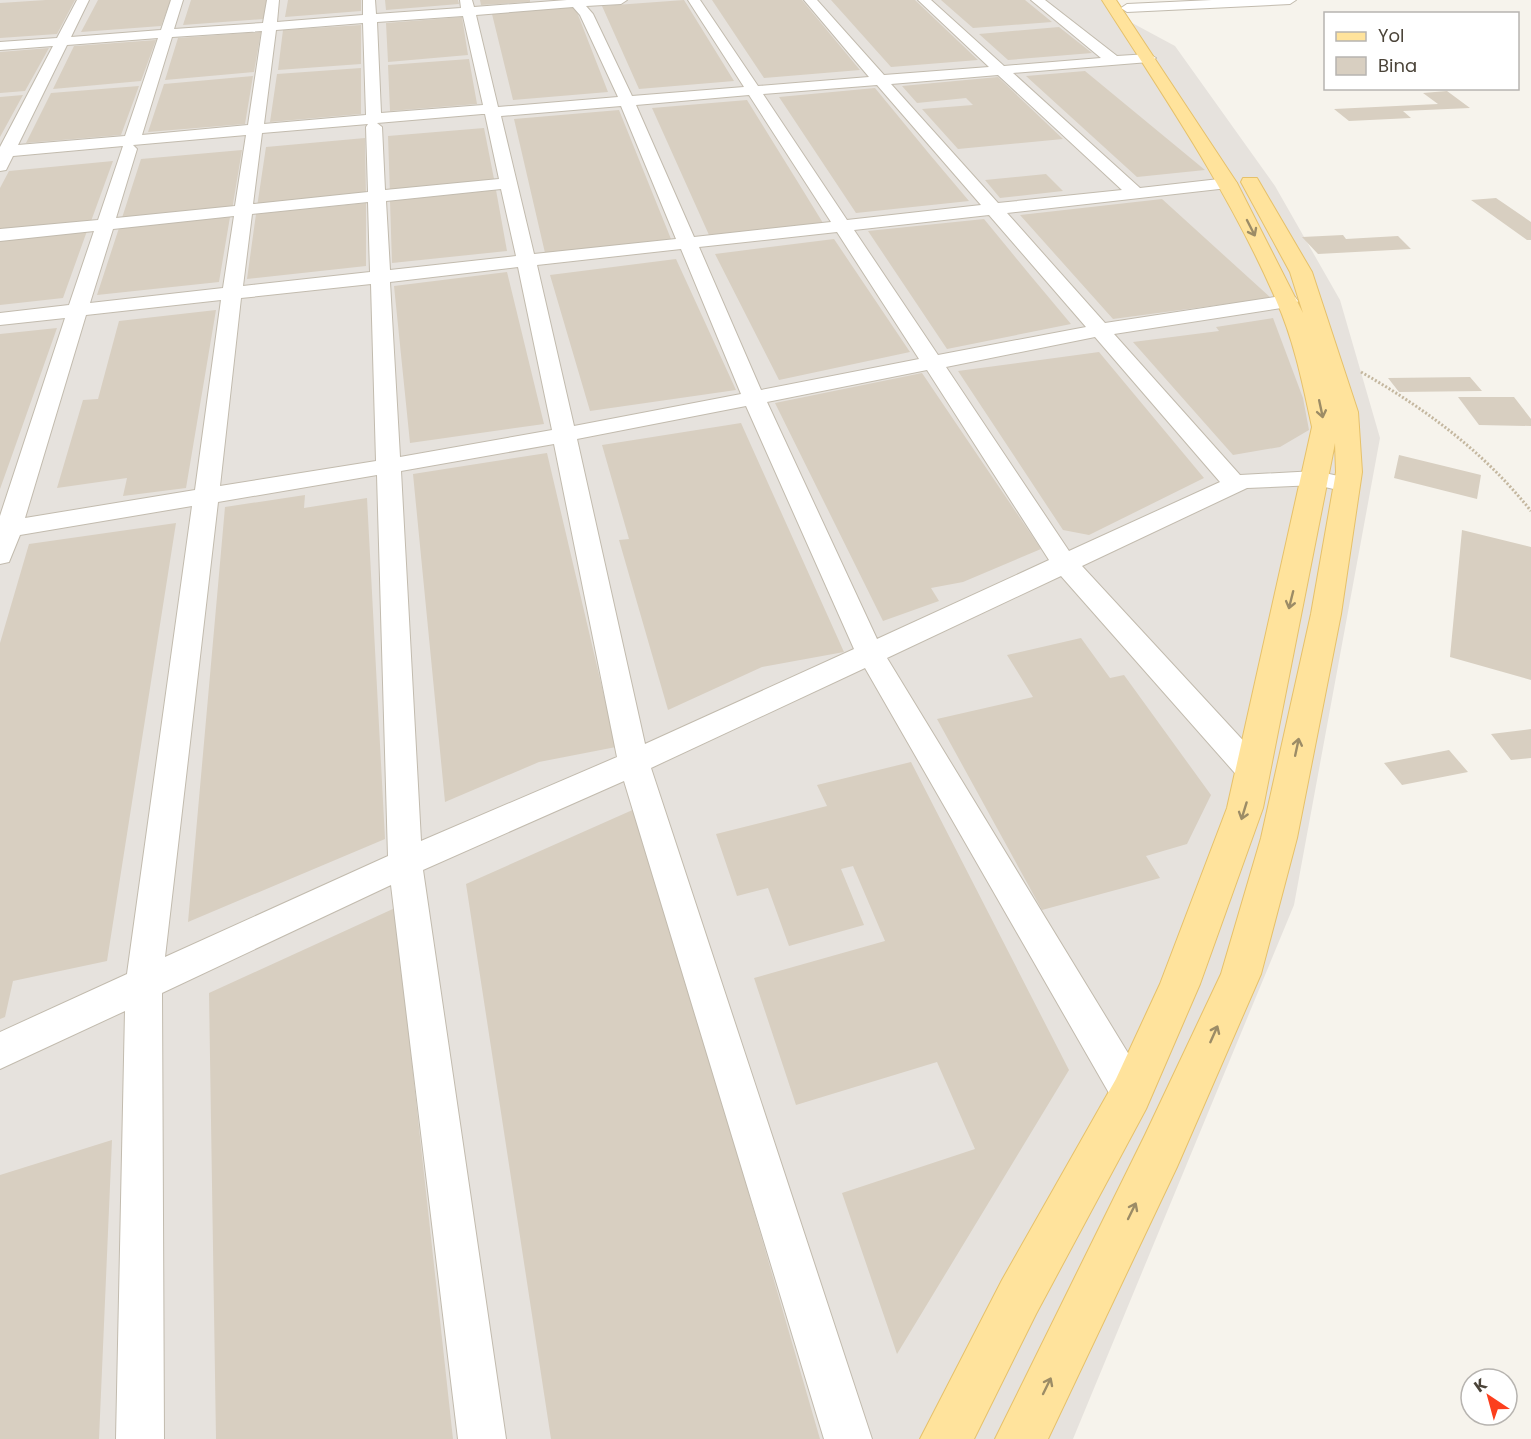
<svg xmlns="http://www.w3.org/2000/svg" width="1531" height="1439" viewBox="0 0 1531 1439" font-family="Poppins,sans-serif">
<style>
.industrial{fill:#e6e2dd}
.building{fill:#d8cfc1}
.lines{fill:none;stroke-linecap:round;stroke-linejoin:round}
.minor-casing{stroke:#c2bbae;stroke-width:2}
.major-casing{stroke:#e6c16a;stroke-width:2}
.path{stroke:#c4b79f;stroke-width:3;stroke-dasharray:2 2;stroke-linecap:butt}
.minor{fill:#fff;fill-rule:evenodd}
.major{fill:#ffe39c;fill-rule:evenodd}
.oneway{stroke:#9c8c66}
</style>
<rect width="100%" height="100%" fill="#f6f3ec"/>
<!-- industrial -->
<path class="industrial" d="M0,0H1101L1108,10L1175,46L1275,186L1340,300L1380,438L1294,905L1073,1439H0Z"/>
<!-- building -->
<path class="building" d="M46,0H75L57,34L0,38V3Z
M98,0H171L161,26L81,32Z
M191,0H267L264,19L183,25Z
M288,0H361V11L285,17Z
M385,0H458L459,4L386,10Z
M480,0H530V2L481,5Z
M684,0L734,81L639,89L602,6Z
M712,0H802L860,70L764,78Z
M831,0H915L978,60L891,67Z
M941,0H1025L1052,22L973,28Z
M575,7L608,92L513,100L492,14Z
M462,17L468,55L388,62L386,23Z
M361,25V64L278,70L283,30Z
M1059,27L1092,53L1008,60L979,34Z
M261,32L254,72L165,80L178,38Z
M156,40L141,81L53,89L74,46Z
M49,48L25,91L0,93V52Z
M469,59L477,104L390,111L388,65Z
M361,68V114L270,122L277,74Z
M1085,71L1205,170L1137,177L1026,76Z
M253,76L245,124L148,132L164,84Z
M998,77L1063,139L958,149L922,109L973,105L966,98L917,103L902,86Z
M139,86L121,135L26,143L51,93Z
M875,88L931,156L969,201L856,213L779,97Z
M1447,91L1470,108L1403,111L1411,118L1349,121L1334,109L1438,104L1423,93Z
M23,95L0,137V97Z
M747,100L799,184L823,223L709,235L652,108Z
M619,110L671,239L545,253L514,119Z
M484,128L495,184L390,194L388,136Z
M365,138L366,197L257,207L266,147Z
M242,150L232,210L121,221L141,159Z
M113,161L90,224L0,233V188L9,171Z
M1046,174L1063,191L1000,198L985,180Z
M496,190L507,251L392,263L390,201Z
M1496,198L1531,222V240H1527L1471,200Z
M1162,199L1271,298L1113,319L1020,215Z
M366,203V266L247,279L256,214Z
M230,217L219,282L97,295L119,228Z
M984,219L1030,275L1071,324L947,349L868,231Z
M87,231L63,298L0,305V240Z
M1343,235L1346,239L1398,236L1411,249L1318,254L1302,237Z
M834,239L910,352L779,380L715,254Z
M676,259L736,390L590,411L550,275Z
M507,272L544,424L410,443L394,286Z
M216,310L186,488L123,496L127,478L57,488L83,400L98,399L119,321Z
M1273,318L1303,398L1309,430L1280,447L1233,455L1133,342L1219,331L1216,327Z
M57,328L10,461L0,489V334Z
M1099,352L1204,478L1089,535L1063,530L958,371Z
M922,373L1041,549L963,582L931,588L939,601L883,621L775,403Z
M1470,377L1482,391L1399,392L1388,378Z
M1458,397H1514L1531,419V426L1479,425Z
M741,423L844,652L762,667L668,710L619,540L629,539L602,445Z
M547,453L616,747L539,762L445,802L413,474Z
M1399,455L1481,475L1477,499L1394,478Z
M305,495L304,508L367,498L385,839L188,922L225,507Z
M176,523L107,961L13,981L5,1017L0,1019V643L29,544Z
M1462,530L1531,547V680L1450,657Z
M1081,638L1110,678L1124,675L1211,795L1187,844L1146,856L1160,878L1042,910L937,719L1033,697L1007,655Z
M1531,729V758L1511,760L1491,734Z
M1449,750L1468,772L1402,785L1384,763Z
M911,762L1069,1070L897,1354L842,1193L975,1149L937,1062L796,1105L754,978L885,941L853,866L841,869L864,925L789,946L768,888L737,896L716,834L827,806L817,785Z
M637,808L820,1439H551L466,884Z
M395,908L453,1439H216L209,993Z
M112,1140L99,1439H0V1175Z"/>
<g class="lines">
<!-- minor casing -->
<g class="minor-casing">
<path id="minor" d="M77,0H89L71,37L161,30L171,0H183L174,29L263,23L267,0H279L277,22L363,15V0H375L376,14L461,8L460,0H472L474,7L567,0H627L621,4L586,6L593,14L632,96L744,87L688,0H700L758,86L869,77L804,0H817L884,75L989,67L918,0H931L1004,66L1101,58L1031,0H1045L1117,56L1149,54L1156,58L1149,62L1013,73L1140,188L1228,178L1237,183L1228,188L1007,213L1105,323L1288,295L1295,297L1298,301L1295,305L1288,307L1114,334L1240,475L1316,471L1356,480L1359,485L1356,490L1347,492L1316,485L1247,488L1082,566L1263,762L1268,771L1263,780L1252,783L1241,780L1061,576L887,658L1145,1081L1151,1094L1145,1107L1131,1113L1117,1107L865,668L651,768L872,1439H824L624,781L423,870L506,1439H458L391,885L162,993L164,1439H116L125,1011L0,1069V1032L127,974L192,506L20,535L9,562L0,564V516L65,318L0,325V313L69,305L94,231L0,241V229L98,220L123,146L13,156L6,170L0,171V147L53,46L0,50V42L57,38ZM573,7L580,15L618,97L498,107L476,15ZM463,16L483,105L381,113L377,22ZM363,23L366,115L264,124L276,30ZM262,31L248,125L142,135L172,37ZM158,38L125,136L18,145L67,45ZM998,75L1122,190L998,203L891,84ZM877,85L981,205L847,220L763,94ZM749,95L831,222L694,237L636,105ZM621,106L676,239L534,254L501,116ZM482,114H485L499,179L385,190L382,127L377,123ZM368,124L366,127L368,192L253,204L262,133ZM246,135L235,206L116,218L137,149L133,145ZM501,189L516,256L390,270L386,201ZM368,202L370,272L243,286L252,214ZM989,215L1086,327L938,355L854,230ZM234,216L223,288L90,303L113,229ZM837,232L919,359L761,390L699,247ZM681,249L741,394L574,426L537,265ZM518,267L552,430L400,457L390,282ZM371,284L376,461L220,486L241,298ZM221,300L195,490L25,518L86,315ZM1095,337L1220,482L1069,551L946,367ZM927,370L1049,560L877,639L767,402ZM746,406L854,649L645,744L577,439ZM554,444L617,757L421,841L401,471ZM377,475L388,856L165,957L218,502Z
M1212,0H1296L1290,4L1127,12L1121,8L1127,4Z"/>
</g>
<!-- major casing -->
<g class="major-casing">
<path id="major" d="M1102,0H1116L1237,183L1303,313L1290,272L1241,182L1243,178H1257L1312,272L1358,412L1362,472L1341,614L1297,838L1261,974L1177,1167L1048,1439H995L1145,1135L1221,974L1261,838L1311,614L1336,472L1335,443L1263,808L1200,984L1146,1109L1036,1314L974,1439H920L1002,1280L1116,1079L1160,984L1227,808L1312,427C1303,385 1294,340 1276,300C1230,193 1164,97 1102,0Z"/>
</g>
<!-- path -->
<path class="path" d="M1361,372C1426,409 1484,452 1531,511"/>
<!-- minor -->
<use href="#minor" class="minor"/>
<!-- major -->
<use href="#major" class="major"/>
</g>
<!-- one-way arrows -->
<defs><path id="oneway-shaft" d="M-6 0H5M1.5-3L5.5 0L1.5 3" fill="none" stroke-width="1.6" stroke-linecap="round" stroke-linejoin="round" transform="scale(1.5)"/></defs>
<g class="oneway">
<use href="#oneway-shaft" transform="translate(1251 228) rotate(63)"/>
<use href="#oneway-shaft" transform="translate(1321 409) rotate(78)"/>
<use href="#oneway-shaft" transform="translate(1291 600) rotate(104)"/>
<use href="#oneway-shaft" transform="translate(1297 747) rotate(-78)"/>
<use href="#oneway-shaft" transform="translate(1244 811) rotate(107)"/>
<use href="#oneway-shaft" transform="translate(1214 1034) rotate(-66)"/>
<use href="#oneway-shaft" transform="translate(1132 1211) rotate(-64)"/>
<use href="#oneway-shaft" transform="translate(1047 1386) rotate(-64)"/>
</g>
<!-- legend -->
<rect x="1324" y="12" width="195" height="78" fill="#ffffff" stroke="#b7b4b0" stroke-width="1.5"/>
<rect x="1336" y="32" width="30" height="9" fill="#ffe39c" stroke="#b7b4b0" stroke-width="1.5"/>
<text x="1378" y="42" font-size="18" fill="#4b4439">Yol</text>
<rect x="1336" y="57" width="30" height="18" fill="#d8cfc1" stroke="#b7b4b0" stroke-width="1.5"/>
<text x="1378" y="72" font-size="18" fill="#4b4439">Bina</text>
<!-- north arrow -->
<g transform="translate(1489 1397) rotate(324)"><circle r="28" fill="#ffffff" stroke="#b7b4b0" stroke-width="1.5"/>
<path d="M0-4.5L10 22L0 15L-10 22Z" fill="#fc3f1d"/>
<text y="-9" font-size="16" font-weight="bold" text-anchor="middle" fill="#4b4439">K</text>
</g>
</svg>
